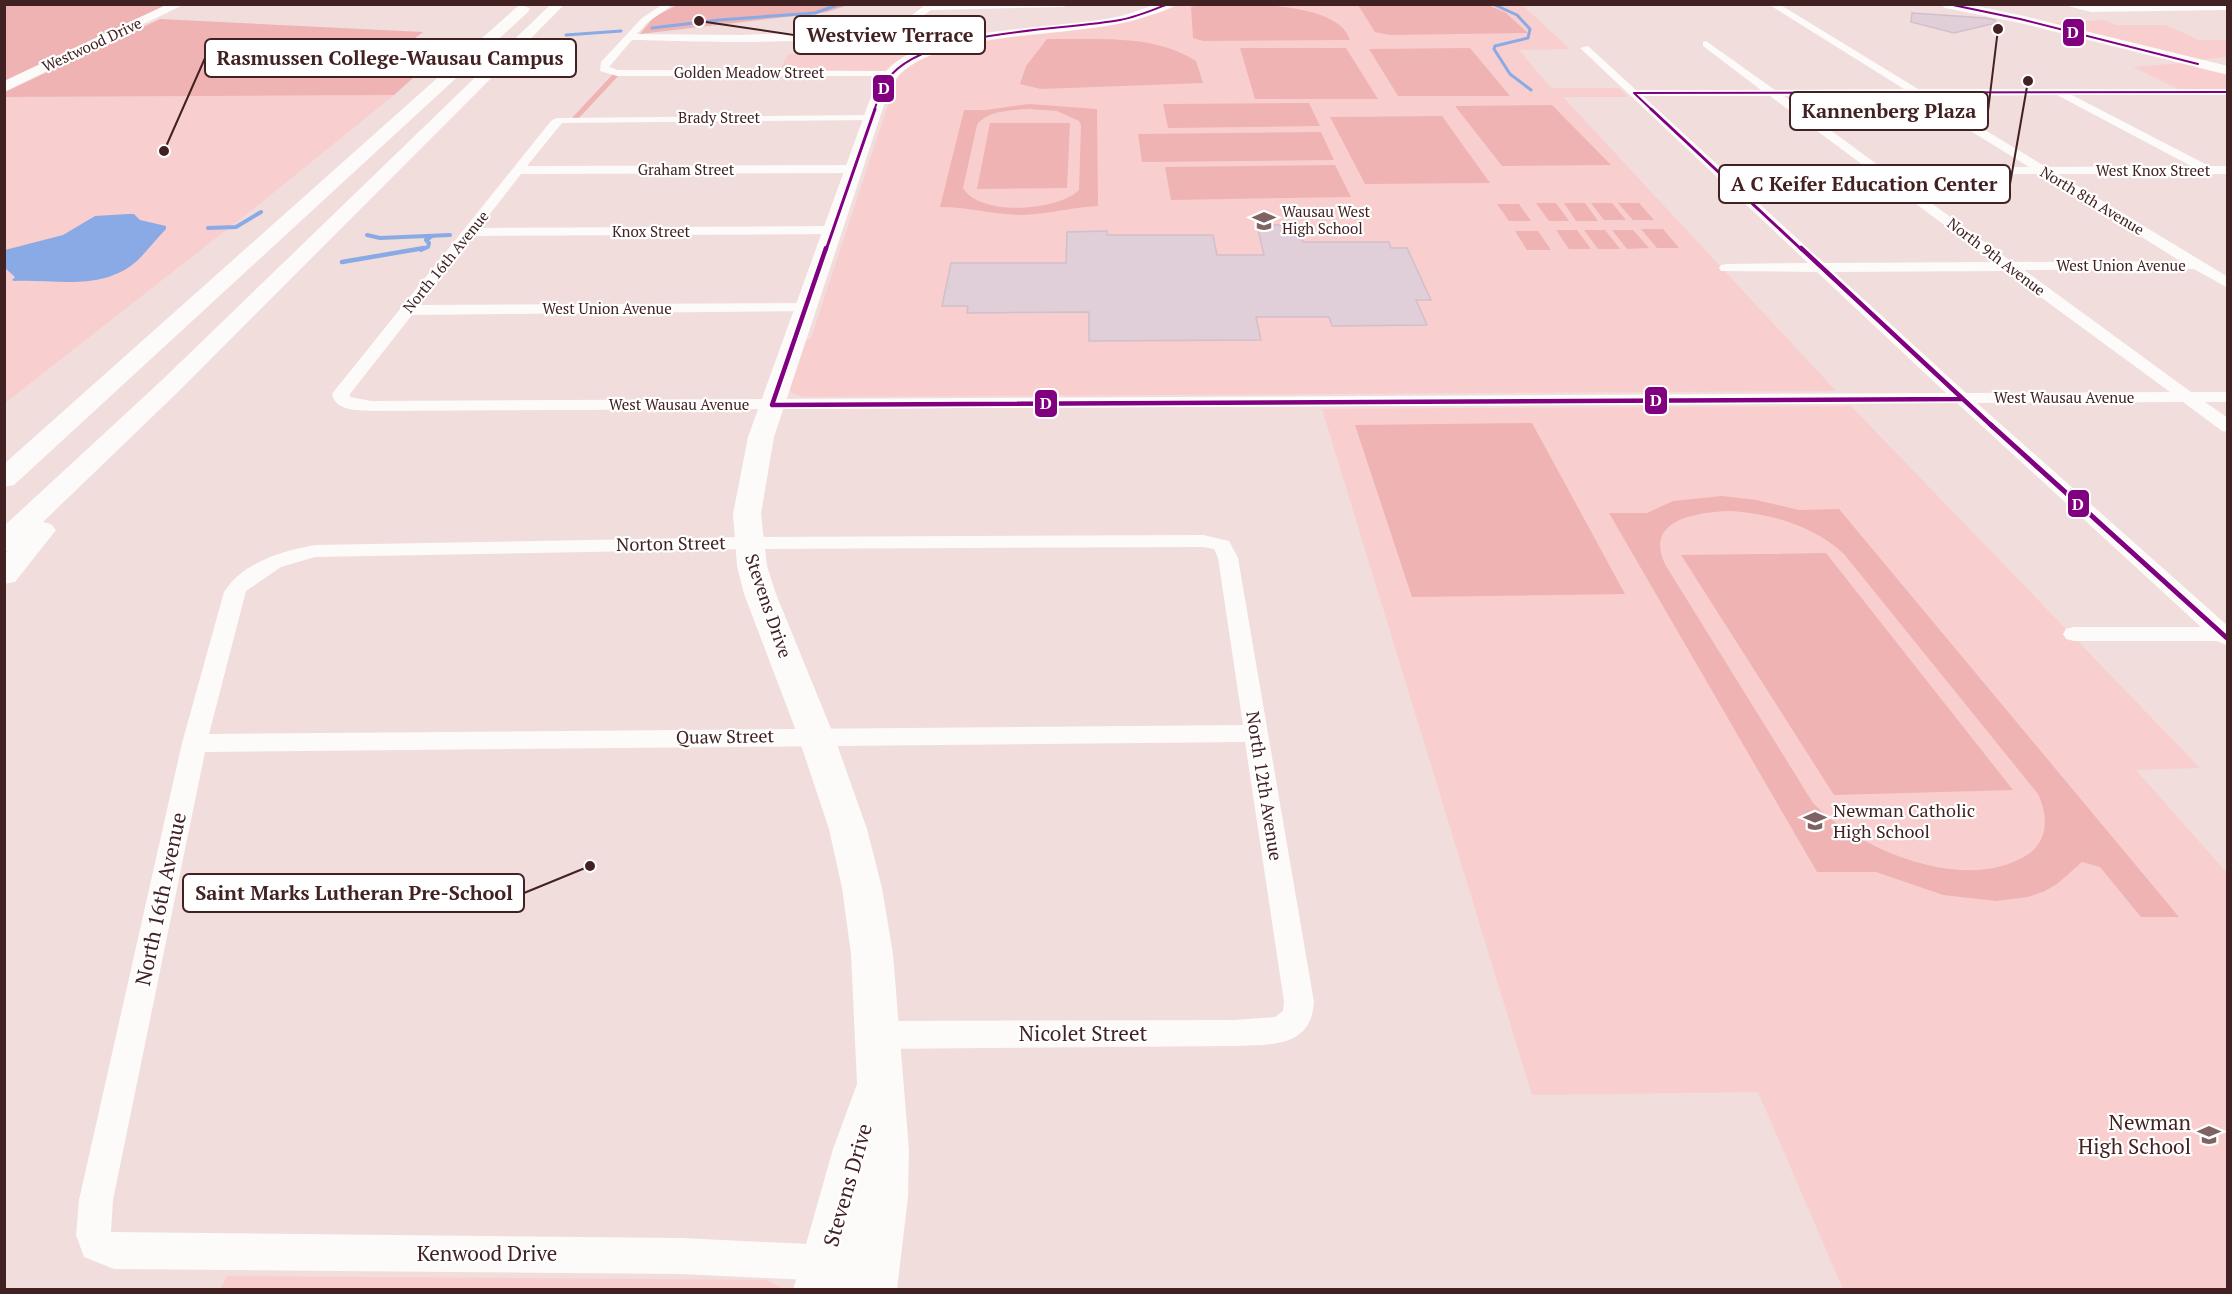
<svg xmlns="http://www.w3.org/2000/svg" width="2232" height="1294" viewBox="0 0 2232 1294" font-family="'PT Serif',serif">
<style>
.built{fill:#f8cfce}
.green{fill:#efb3b3;fill-rule:evenodd}
.water{fill:#8aaae5}
.lines{fill:none;stroke-linecap:round;stroke-linejoin:round}
.stream-far2{stroke:#8aaae5;stroke-width:3}
.stream-far1{stroke:#8aaae5;stroke-width:4}
.stream{stroke:#8aaae5;stroke-width:4.5}
.building{fill:#e0ced9;stroke:#d2bfca;stroke-width:1.5}
.street{fill:#fdfafa;fill-rule:evenodd}
.secondary{fill:#fdfafa;fill-rule:evenodd}
.primary{fill:#fdfafa;fill-rule:evenodd}
.highway{fill:#fdfafa;fill-rule:evenodd}
.bus-1-far3-casing{stroke:#fff;stroke-width:4.5}
.bus-1-far2-casing{stroke:#fff;stroke-width:5}
.bus-1-far1-casing{stroke:#fff;stroke-width:8}
.bus-1-casing{stroke:#fff;stroke-width:9}
.bus-1-far3{stroke:#800080;stroke-width:2}
.bus-1-far2{stroke:#800080;stroke-width:3}
.bus-1-far1{stroke:#800080;stroke-width:4.5}
.bus-1{stroke:#800080;stroke-width:5}
.labels{text-anchor:middle;stroke-width:4.5;stroke-linejoin:round;paint-order:stroke}
.far-street-label{font-size:15px;fill:#422122;stroke:#fff}
.far-poi-label{font-size:15px;fill:#422122;stroke:#fff;text-anchor:start}
.street-label{font-size:18px;fill:#422122;stroke:#fff}
.poi-label{font-size:18px;fill:#422122;stroke:#fff;text-anchor:start}
.near-street-label{font-size:21px;fill:#422122;stroke:#fff}
.near-poi-label{font-size:21px;fill:#422122;stroke:#fff;text-anchor:end}
.leader{fill:none;stroke:#422122;stroke-width:2}
.callout-dot{fill:#422122;stroke:#fff;stroke-width:2}
.callout{fill:#fff;stroke:#422122;stroke-width:2}
.callout-label{font-size:20px;text-anchor:middle;font-weight:bold;fill:#422122}
.line-badge{stroke:#fff;stroke-width:2}
.badge-label{font-size:16px;text-anchor:middle;font-weight:bold;fill:#fff}
</style>
<rect width="100%" height="100%" fill="#f1dddc"/>
<!-- built -->
<path class="built" d="M1521,4L1570,49L1519,50L1551,88H1619L1628,97H1563L1836,391L803,397L791,392L789,388L805,341L811,338L895,84L901,73L920,60L953,47L990,39L1135,20L1180,5Z
M2104,20L2116,25H2166L2199,40H2227V57L2197,60L2047,23Z
M907,53L923,54L892,73H778L788,54Z
M2182,63L2227,74V89H2178L2133,67Z
M394,95L257,206L5,403V97Z
M1851,406L2200,768L2136,770L2227,873V1289H1843L1758,1092L1532,1095L1322,409Z
M227,1276L767,1280L785,1289H220Z"/>
<!-- green -->
<path class="green" d="M5,4L168,5L5,81Z
M1201,4C1238,4 1338,0 1350,40L1203,41L1193,38L1191,7Z
M677,5H848L827,12L640,34L654,17Z
M1358,5H1488L1506,13L1528,33L1390,35L1375,32Z
M160,19L423,32L387,59H434L394,95L5,97V92Z
M1047,39C1096,40 1153,33 1196,61L1203,83L1041,89L1020,84L1026,66Z
M1240,48H1346L1378,99H1255Z
M1470,48L1510,96H1398L1369,49Z
M614,73H621L578,119H571Z
M1309,103L1320,126L1168,128L1163,104Z
M1029,104L1097,109L1098,206C1073,207 1049,214 1024,215C995,215 968,207 940,207L964,110H986ZM1030,109L1057,111L1079,121L1081,125L1079,190C1058,211 980,217 963,188L977,125C987,110 1013,110 1030,109Z
M1552,105L1611,165L1502,166L1455,106Z
M1442,116L1490,183L1365,184L1330,117Z
M990,123H1070L1067,188L977,189Z
M1321,132L1334,160L1142,162L1138,134Z
M1335,165L1351,197L1171,200L1165,167Z
M1536,203H1556L1569,221H1549Z
M1564,203H1585L1598,221H1576Z
M1591,203H1612L1626,220H1604Z
M1618,203H1639L1654,220H1633Z
M1497,204H1519L1531,221H1509Z
M1641,229H1663L1679,248H1657Z
M1556,230H1577L1591,249H1569Z
M1584,230H1605L1620,249H1598Z
M1612,230H1633L1649,248L1627,249Z
M1515,231H1538L1551,250H1527Z
M1532,423L1625,594L1412,597L1355,425Z
M1722,496L1756,500L1799,510L1839,509L2179,917H2141L2100,867L2082,862L2057,884L2045,891L2028,897L1996,901L1943,895L1876,872H1817L1609,513H1647L1673,501ZM1732,511C1772,514 1814,526 1844,554L2038,794C2048,815 2049,841 2027,855C1966,894 1860,851 1813,803L1666,566C1642,519 1698,512 1732,511Z
M1826,553L2013,790L1834,795L1681,555Z"/>
<!-- water -->
<path class="water" d="M128,214H134L140,220L166,226V229C156,239 148,250 138,260C103,292 56,279 14,281L12,280L15,277L5,268V250L63,235L95,216Z"/>
<g class="lines">
<!-- stream-far2 -->
<path class="stream-far2" d="M1493,4L1517,15L1530,29L1528,38L1495,46L1494,49L1510,74L1531,90
M652,28L719,20L815,13L840,4
M566,35L621,31
M421,73L463,40"/>
<!-- stream-far1 -->
<path class="stream-far1" d="M208,228L236,227L261,212
M367,235L380,238L450,235
M421,250L428,247L429,243L426,240L432,236"/>
<!-- stream -->
<path class="stream" d="M342,262L424,248"/>
</g>
<!-- building -->
<path class="building" d="M1912,13L1985,18L1995,20L1996,23L1954,33L1911,22Z
M1257,225H1287L1290,236H1301L1303,242H1389L1391,248H1407L1431,300H1416L1427,325L1332,326L1329,317H1256L1261,340L1089,341V312L967,313L968,306H942L951,263H1066L1067,232L1107,231V235H1213L1217,255H1264Z"/>
<g class="lines">
<!-- street -->
<path class="street" d="M663,4H674L648,22L637,34L741,35L840,31L881,25L911,16L926,4H1068L1064,7L931,10C880,52 701,41 632,40L609,67L618,70L896,71L897,73L892,76H617L600,71L601,62L642,18Z
M1768,4H1779L1918,89H2228V95H2072L2209,166H2228V174H2058L2228,277V288L2194,269L2024,270L2191,392H2228V402H2205L2228,418V432L2222,431L2183,402L1977,403L2228,626V646L2217,641H2074L2066,639L2063,634L2066,629L2074,627H2201L1957,403L371,411C357,410 335,411 332,394L335,390L551,121L556,118L872,115L878,118L876,120L562,123L527,166L855,165L861,169L855,173L521,174L479,228L833,226L840,230L833,234L473,236L419,305L806,303L814,308L811,311L412,315L350,394V397L371,401L1946,393L1817,272L1721,271L1719,268L1721,265L1726,264L1808,263L1580,48L1588,46L1636,90H1761L1703,46V42L1706,41L1775,90L1904,89ZM1643,96H1770L1867,168H1721ZM1784,96H1914L2029,167L1882,168ZM1929,96L2057,95L2191,166L2046,167ZM2041,174L2180,261L2012,262L1893,175ZM1877,175L1994,262L1824,263L1729,176ZM2005,271L2170,392L1966,393L1834,272Z
M2060,4L2226,5L2228,10L2091,12Z
M1203,535L1229,541L1238,558L1314,1002C1311,1049 1270,1044 1234,1046L877,1049L866,1045L862,1035L866,1025L877,1021L1234,1020L1275,1017L1283,1011L1284,1002L1245,742L205,752L113,1200L111,1232L681,1238L830,1245L843,1250L848,1263L843,1276L830,1281L681,1274L114,1269L84,1257L76,1235L79,1200L182,743L224,592C243,562 282,551 315,545L747,537ZM1203,547L1214,549L1218,558L1243,725L209,734L246,591L281,567L315,557L747,549Z"/>
<!-- secondary -->
<path class="secondary" d="M168,4H185L4,92V81Z
M1156,4H1176C1168,11 1153,14 1142,18C1078,39 949,28 900,74C893,81 889,93 885,102L774,437L761,514L767,566L776,594L834,736L867,829L882,888L893,954L909,1150L908,1197L897,1290H793L833,1149L857,1084L851,954L842,888L829,829L798,736L744,594L737,566L733,514L748,437L869,102C874,92 879,78 887,70C929,25 1061,30 1121,16C1132,13 1144,8 1156,4Z"/>
<!-- primary -->
<path class="primary" d="M1939,4H1967L2020,15L2228,66V75L2020,23L1945,8Z"/>
<!-- highway -->
<path class="highway" d="M551,4H565L179,391L43,522L51,524L56,530L15,582L4,584V555L8,551L4,552V526L161,381Z
M523,5L530,9L528,12L14,485L4,487V464L518,6Z"/>
<!-- bus-1-far3 casing -->
<g class="bus-1-far3-casing">
<path id="bus-1-far3" d="M1948,4L2020,19L2198,64
M1634,93L1653,111
M1634,93L2228,92
M874,111C878,99 883,83 892,74C935,29 1060,31 1120,20C1137,17 1153,10 1168,4"/>
</g>
<!-- bus-1-far2 casing -->
<g class="bus-1-far2-casing">
<path id="bus-1-far2" d="M1651,109L1802,250
M826,250L875,109"/>
</g>
<!-- bus-1-far1 casing -->
<g class="bus-1-far1-casing">
<path id="bus-1-far1" d="M826,248L772,405L1961,399
M1801,248L1993,427"/>
</g>
<!-- bus-1 casing -->
<g class="bus-1-casing">
<path id="bus-1" d="M1991,425L2228,639"/>
</g>
<!-- bus-1-far3 -->
<use href="#bus-1-far3" class="bus-1-far3"/>
<!-- bus-1-far2 -->
<use href="#bus-1-far2" class="bus-1-far2"/>
<!-- bus-1-far1 -->
<use href="#bus-1-far1" class="bus-1-far1"/>
<!-- bus-1 -->
<use href="#bus-1" class="bus-1"/>
</g>
<!-- icons -->
<defs>
<g id="school-bare" transform="scale(1.8)"><path d="M0-5L7-2L0 1L-7-2ZM-4 1L0 2.5L4 1V4Q0 6-4 4Z" fill="#7f6363" stroke="#fff" stroke-width="2.5" paint-order="stroke"/></g>
</defs>
<g fill-rule="evenodd">
<use href="#school-bare" x="1264" y="221"/>
<use href="#school-bare" x="1815" y="821"/>
<use href="#school-bare" x="2209" y="1135"/>
</g>
<g class="labels">
<!-- far-street labels -->
<g class="far-street-label">
<text transform="translate(92 45) rotate(-25)" y="5">Westwood Drive</text>
<text x="749" y="78">Golden Meadow Street</text>
<text x="719" y="123">Brady Street</text>
<text x="686" y="175">Graham Street</text>
<text x="2153" y="176">West Knox Street</text>
<text transform="translate(2092 201) rotate(31)" y="5">North 8th Avenue</text>
<text x="651" y="237">Knox Street</text>
<text transform="translate(1996 257) rotate(37)" y="5">North 9th Avenue</text>
<text transform="translate(446 262) rotate(-51)" y="5">North 16th Avenue</text>
<text x="2121" y="271">West Union Avenue</text>
<text x="607" y="314">West Union Avenue</text>
<text x="2064" y="403">West Wausau Avenue</text>
<text x="679" y="410">West Wausau Avenue</text>
</g>
<!-- far-poi labels -->
<g class="far-poi-label">
<text x="1282" y="217">Wausau West<tspan x="1282" dy="17">High School</tspan></text>
</g>
<!-- street labels -->
<g class="street-label">
<text transform="translate(671 544) rotate(-1)" y="6">Norton Street</text>
<text transform="translate(768 606) rotate(71)" y="6">Stevens Drive</text>
<text transform="translate(725 737) rotate(-1)" y="6">Quaw Street</text>
<text transform="translate(1264 786) rotate(81)" y="6">North 12th Avenue</text>
</g>
<!-- poi labels -->
<g class="poi-label">
<text x="1833" y="817">Newman Catholic<tspan x="1833" dy="21">High School</tspan></text>
</g>
<!-- near-street labels -->
<g class="near-street-label">
<text transform="translate(161 899) rotate(-78)" y="7">North 16th Avenue</text>
<text x="1083" y="1041">Nicolet Street</text>
<text transform="translate(848 1185) rotate(-74)" y="7">Stevens Drive</text>
<text x="487" y="1261">Kenwood Drive</text>
</g>
<!-- near-poi labels -->
<g class="near-poi-label">
<text x="2191" y="1130">Newman<tspan x="2191" dy="24">High School</tspan></text>
</g>
</g>
<!-- callouts -->
<path class="leader" d="M699 21L794 35M164 151L205 58M1998 29L1988 111M2028 81L2010 184M590 866L524 893"/>
<g class="callout-dot">
<circle cx="699" cy="21" r="6"/>
<circle cx="164" cy="151" r="6"/>
<circle cx="1998" cy="29" r="6"/>
<circle cx="2028" cy="81" r="6"/>
<circle cx="590" cy="866" r="6"/>
</g>
<g class="callout">
<rect x="794" y="16" width="191" height="38" rx="6"/>
<rect x="205" y="39" width="371" height="38" rx="6"/>
<rect x="1790" y="92" width="198" height="38" rx="6"/>
<rect x="1719" y="165" width="291" height="38" rx="6"/>
<rect x="183" y="874" width="341" height="38" rx="6"/>
</g>
<g class="callout-label">
<text x="890" y="42">Westview Terrace</text>
<text x="390" y="65">Rasmussen College-Wausau Campus</text>
<text x="1889" y="118">Kannenberg Plaza</text>
<text x="1864" y="191">A C Keifer Education Center</text>
<text x="354" y="900">Saint Marks Lutheran Pre-School</text>
</g>
<g class="line-badge">
<rect x="2062" y="18" width="23" height="29" rx="6" fill="#800080"/>
<rect x="872" y="74" width="23" height="29" rx="6" fill="#800080"/>
<rect x="1644" y="386" width="24" height="29" rx="6" fill="#800080"/>
<rect x="1034" y="389" width="24" height="29" rx="6" fill="#800080"/>
<rect x="2067" y="489" width="23" height="29" rx="6" fill="#800080"/>
</g>
<g class="badge-label">
<text x="2073" y="38">D</text>
<text x="884" y="94">D</text>
<text x="1656" y="406">D</text>
<text x="1046" y="409">D</text>
<text x="2078" y="510">D</text>
</g>
<!-- border -->
<rect width="2232" height="1294" fill="none" stroke="#422122" stroke-width="12"/>
</svg>
